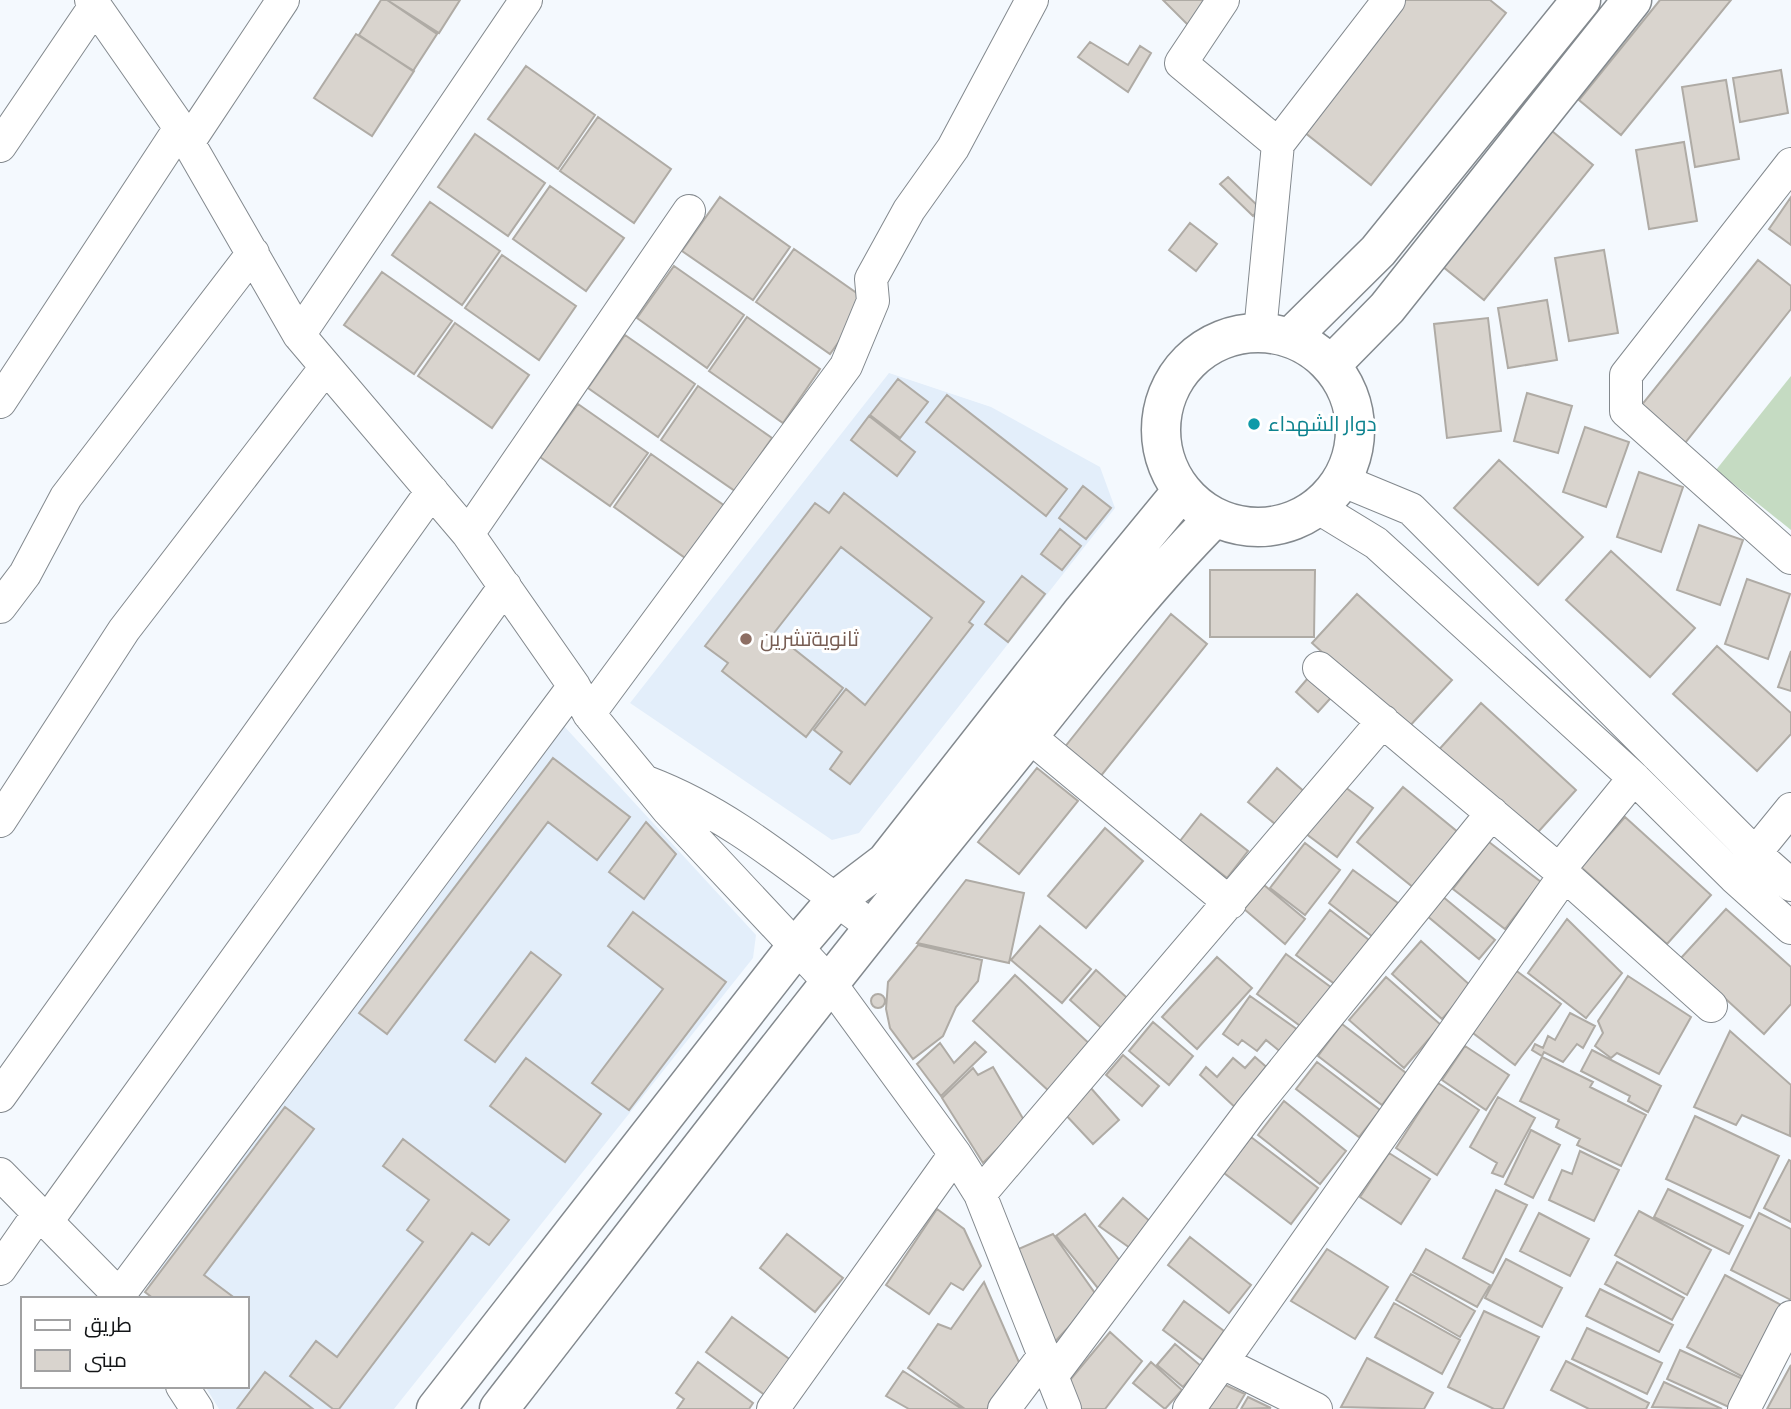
<svg xmlns="http://www.w3.org/2000/svg" width="1791" height="1409" viewBox="0 0 1791 1409" font-family="Bitter,Cairo,serif">
<style>
.built{fill:#e3eefa}
.green{fill:#c5dbc2}
.building{fill:#d9d4ce;stroke:#afaba5;stroke-width:2}
.lines{fill:none;stroke-linecap:round;stroke-linejoin:round}
.minor-casing{stroke:#83898e;stroke-width:34}
.major-casing{stroke:#83898e;stroke-width:41}
.minor{stroke:#fff;stroke-width:32}
.major{stroke:#fff;stroke-width:38}
.culture-dot{fill:#0f9aa8;stroke:#fff;stroke-width:2.5}
.education-dot{fill:#8d6e63;stroke:#fff;stroke-width:2.5}
.labels{text-anchor:middle;stroke-width:6;stroke-linejoin:round;paint-order:stroke}
.culture-label{font-size:21px;fill:#0d838f;stroke:#fff;text-anchor:start}
.education-label{font-size:21px;fill:#785e54;stroke:#fff;text-anchor:start}
</style>
<rect width="100%" height="100%" fill="#f4f9fe"/>
<!-- built -->
<path class="built" d="M889,373L991,407L1100,467L1115,508L859,833L832,840L630,703Z
M563,725L756,935L753,958L394,1409H219L205,1386H247V1299H149V1277Z"/>
<!-- green -->
<path class="green" d="M1791,376V530L1716,470Z"/>
<!-- building -->
<path class="building" d="M381,0H387L437,34L413,71L359,35Z
M387,0H460L439,33Z
M1163,0H1206L1188,25Z
M1401,0H1490L1506,13L1371,185L1299,128Z
M1660,0H1731L1621,135L1579,100Z
M356,34L414,71L372,136L314,98Z
M1090,42L1128,65L1140,46L1151,53L1128,92L1078,57Z
M526,66L595,115L558,169L488,119Z
M1781,70L1788,113L1740,122L1733,78Z
M1726,80L1739,159L1695,167L1682,87Z
M598,117L671,169L634,223L560,171Z
M1552,131L1593,165L1484,300L1442,266Z
M475,134L545,183L508,236L438,187Z
M1684,142L1697,221L1649,229L1636,150Z
M1228,177L1260,208L1253,216L1220,184Z
M550,186L624,238L586,291L513,239Z
M720,197L790,247L753,300L682,251Z
M1791,197V245L1769,229Z
M430,202L500,251L462,305L392,255Z
M1190,223L1217,244L1196,271L1169,250Z
M794,249L868,301L830,354L756,302Z
M1604,250L1618,333L1569,341L1555,258Z
M502,255L576,306L539,360L465,308Z
M1758,260L1791,286V309L1685,443L1640,407Z
M674,266L744,315L707,368L637,318Z
M382,272L452,321L414,374L344,325Z
M1547,300L1557,360L1508,368L1498,308Z
M747,317L820,369L783,423L709,371Z
M1488,318L1501,431L1447,438L1434,324Z
M455,323L529,375L492,428L418,376Z
M625,335L695,384L658,437L588,388Z
M898,379L928,402L900,438L870,415Z
M698,386L772,438L735,491L661,440Z
M1527,393L1572,406L1558,453L1514,441Z
M947,395L1067,489L1046,516L926,422Z
M578,404L648,453L610,506L540,457Z
M869,416L915,452L897,476L851,440Z
M1585,427L1629,442L1606,507L1563,492Z
M651,454L725,506L688,560L614,507Z
M1499,460L1583,537L1538,585L1454,508Z
M1639,472L1683,487L1661,552L1617,537Z
M1083,486L1111,508L1086,539L1059,518Z
M844,493L984,602L969,622L973,625L850,784L830,769L842,752L814,730L846,689L865,705L932,618L841,547L774,633L843,688L806,737L722,671L728,663L705,646L815,503L829,513Z
M1699,525L1743,540L1720,605L1677,590Z
M1060,529L1081,546L1062,570L1041,554Z
M1611,551L1695,628L1650,677L1566,600Z
M1210,570H1315L1314,637H1210Z
M1022,576L1045,594L1008,642L985,624Z
M1747,579L1790,594L1768,659L1725,644Z
M1357,594L1452,680L1407,729L1312,643Z
M1171,614L1207,644L1100,777L1064,748Z
M1717,646L1791,713V734L1757,771L1673,694Z
M1791,651V691L1778,687Z
M1314,671L1337,691L1318,712L1296,692Z
M1481,703L1576,790L1530,841L1435,754Z
M553,758L630,817L597,860L548,822L387,1034L359,1013Z
M1037,768L1078,801L1019,874L978,842Z
M1277,768L1307,794L1280,828L1248,802Z
M1341,784L1373,808L1337,857L1305,833Z
M1403,787L1459,833L1414,888L1357,842Z
M1201,814L1248,851L1227,878L1180,841Z
M1625,817L1711,895L1667,944L1581,867Z
M646,822L676,854L644,899L609,872Z
M1105,828L1143,861L1086,928L1048,896Z
M1489,842L1541,882L1505,929L1453,889Z
M1305,843L1340,870L1305,915L1270,888Z
M1353,870L1398,903L1373,937L1329,903Z
M966,880L1024,893L1009,963L917,943Z
M1264,885L1305,919L1285,944L1244,909Z
M1442,896L1495,940L1479,959L1426,915Z
M1726,909L1791,967V1004L1764,1034L1681,958Z
M1330,910L1369,940L1336,985L1296,955Z
M633,912L726,982L629,1110L592,1083L663,989L608,946Z
M1567,919L1622,973L1586,1018L1528,973Z
M1040,926L1091,969L1062,1003L1011,960Z
M1421,941L1471,986L1442,1019L1392,974Z
M918,945L982,960L978,981L956,1007L943,1036L913,1059L890,1028L886,1009L888,982Z
M531,952L561,975L495,1062L465,1040Z
M1286,954L1332,988L1303,1028L1257,994Z
M1217,957L1252,988L1197,1049L1162,1017Z
M1514,969L1561,1004L1515,1065L1469,1030Z
M1096,970L1134,1004L1107,1033L1070,1000Z
M1015,975L1093,1047L1051,1093L973,1021Z
M1628,976L1691,1017L1659,1074L1617,1053L1611,1058L1595,1046L1603,1033L1598,1021Z
M1386,977L1441,1025L1404,1068L1349,1020Z
M871 1001a7 7 0 1 1 14 0a7 7 0 1 1-14 0Z
M1250,996L1298,1030L1282,1053L1266,1040L1257,1051L1242,1040L1238,1045L1223,1034Z
M1570,1013L1595,1026L1583,1048L1577,1044L1563,1062L1544,1052L1542,1056L1532,1050L1535,1044L1543,1048L1548,1036L1555,1040Z
M1153,1022L1193,1056L1169,1085L1129,1051Z
M1342,1024L1406,1073L1382,1105L1318,1056Z
M1730,1031L1791,1085L1790,1136L1742,1115L1736,1125L1694,1107Z
M975,1042L986,1052L941,1096L917,1064L940,1043L954,1063Z
M1465,1046L1509,1075L1486,1110L1442,1080Z
M1592,1050L1661,1086L1648,1112L1628,1101L1630,1096L1581,1071Z
M1123,1055L1159,1086L1142,1106L1106,1075Z
M1255,1057L1271,1071L1237,1109L1200,1075L1206,1067L1217,1077L1233,1058L1245,1068Z
M1542,1057L1593,1082L1590,1087L1646,1115L1621,1166L1577,1145L1580,1139L1556,1127L1559,1120L1520,1101Z
M526,1058L601,1114L565,1162L490,1106Z
M1317,1062L1380,1110L1359,1137L1296,1089Z
M993,1067L1025,1122L983,1163L942,1098L973,1068L978,1075Z
M1438,1083L1479,1110L1437,1175L1396,1148Z
M1090,1087L1119,1120L1093,1144L1063,1112Z
M1498,1097L1535,1118L1503,1177L1492,1173L1497,1163L1470,1147Z
M1284,1101L1346,1151L1320,1184L1258,1135Z
M285,1107L314,1129L204,1275L236,1299H154L145,1292Z
M1695,1116L1779,1156L1750,1218L1666,1179Z
M1531,1130L1560,1145L1533,1198L1505,1184Z
M1251,1137L1318,1188L1291,1224L1224,1173Z
M403,1139L509,1220L489,1245L472,1233L339,1409H333L290,1376L316,1341L337,1357L423,1242L407,1230L429,1200L383,1166Z
M1580,1151L1619,1170L1594,1221L1549,1200L1562,1170L1572,1174Z
M1389,1153L1430,1179L1401,1224L1360,1197Z
M1789,1160L1791,1161V1222L1764,1208Z
M1668,1189L1743,1226L1729,1254L1654,1217Z
M1496,1190L1527,1205L1493,1273L1463,1258Z
M1123,1198L1152,1223L1130,1248L1099,1226Z
M937,1209L964,1229L981,1266L963,1290L951,1283L929,1314L886,1285Z
M1639,1211L1711,1250L1687,1295L1615,1255Z
M1539,1213L1589,1239L1570,1276L1520,1251Z
M1759,1213L1791,1229V1300L1731,1270Z
M1085,1214L1126,1269L1101,1292L1056,1236Z
M787,1234L843,1278L815,1312L760,1268Z
M1053,1234L1097,1296L1052,1345L1014,1251Z
M1190,1237L1251,1285L1229,1313L1168,1265Z
M1327,1249L1388,1287L1355,1339L1291,1301Z
M1426,1249L1490,1285L1477,1307L1413,1272Z
M1506,1259L1562,1288L1542,1327L1485,1298Z
M1617,1262L1684,1298L1672,1320L1605,1284Z
M1411,1274L1475,1311L1460,1337L1396,1300Z
M1725,1275L1783,1306L1745,1378L1687,1347Z
M984,1282L1021,1367L993,1409H965L908,1368L938,1324L951,1329Z
M1600,1289L1673,1325L1659,1352L1586,1316Z
M1184,1301L1224,1331L1203,1360L1163,1330Z
M1394,1303L1460,1340L1442,1374L1375,1337Z
M1484,1311L1539,1337L1503,1409H1494L1448,1387Z
M732,1317L792,1361L766,1396L706,1352Z
M1587,1328L1662,1363L1647,1394L1572,1359Z
M1110,1332L1142,1361L1105,1409H1073L1065,1386Z
M1175,1344L1201,1366L1183,1387L1157,1365Z
M1680,1350L1745,1380L1731,1408L1667,1379Z
M1367,1358L1433,1393L1424,1409L1341,1407Z
M1566,1361L1649,1403L1646,1409H1589L1551,1390Z
M698,1362L753,1403L749,1409H677L684,1399L676,1393Z
M1151,1362L1182,1390L1165,1409L1133,1383Z
M1791,1365V1409H1767Z
M903,1371L962,1409H909L886,1396Z
M265,1372L313,1409H237Z
M1664,1382L1722,1409L1652,1407Z
M1223,1384L1245,1394L1236,1409H1204Z
M1248,1397L1271,1408L1241,1409Z"/>
<g class="lines">
<!-- minor casing -->
<g class="minor-casing">
<path id="minor" d="M91,0L180,128L299,335L468,534L574,686L589,714L668,810L830,983L955,1154L980,1194L1065,1409
M1223,0L1181,63L1278,144L1260,332
M188,143L283,0
M1278,144L1389,0
M0,146L95,6
M1791,164L1626,375V411L1791,558
M299,335L526,0
M0,402L180,128
M1341,480L1411,509L1757,855L1791,885
M1317,507L1376,543L1634,778L1734,877L1791,928
M468,534L689,211
M0,607L25,574L66,497L253,253
M1319,668L1559,870L1711,1006
M589,714L846,366L873,301L871,279L909,210L953,148L1032,0
M1029,736L1230,903
M649,783C733,815 800,875 873,927
M0,821L124,630L326,367
M1743,868L1791,809
M1559,870L1634,778
M0,1096L432,491
M0,1174L123,1299
M980,1194L1383,721
M48,1220L505,586
M0,1269L39,1213
M120,1294L574,686
M1223,1363L1316,1409
M1052,1376L1250,1112L1492,813
M182,1386L197,1409
M773,1409L955,1154
M1004,1409L1043,1357
M1189,1409L1564,876
M1744,1409L1791,1317"/>
</g>
<!-- major casing -->
<g class="major-casing">
<path id="major" d="M1161 430a97 97 0 1 1 194 0a97 97 0 1 1-194 0Z
M1291,337L1378,251L1581,0
M1331,365L1387,308L1632,0
M436,1409L796,947L836,900L886,862L1083,611L1181,492
M499,1409C662,1199 823,987 992,781C1065,692 1133,600 1214,518"/>
</g>
<!-- minor -->
<use href="#minor" class="minor"/>
<!-- major -->
<use href="#major" class="major"/>
</g>
<!-- markers -->
<circle class="culture-dot" cx="1254" cy="424" r="7"/>
<circle class="education-dot" cx="746" cy="639" r="7"/>
<g class="labels">
<!-- culture labels -->
<g class="culture-label">
<text x="1268" y="431">دوار الشهداء</text>
</g>
<!-- education labels -->
<g class="education-label">
<text x="760" y="646">ثانويةتشرين</text>
</g>
</g>
<!-- legend -->
<rect x="21" y="1297" width="228" height="91" fill="#ffffff" stroke="#a1a1a2" stroke-width="2"/>
<rect x="35" y="1320" width="35" height="10" fill="#ffffff" stroke="#a1a1a2" stroke-width="2"/>
<text x="84" y="1332" font-size="21" fill="#131517">طريق</text>
<rect x="35" y="1350" width="35" height="21" fill="#d9d4ce" stroke="#a1a1a2" stroke-width="2"/>
<text x="84" y="1367" font-size="21" fill="#131517">مبنى</text>
</svg>
